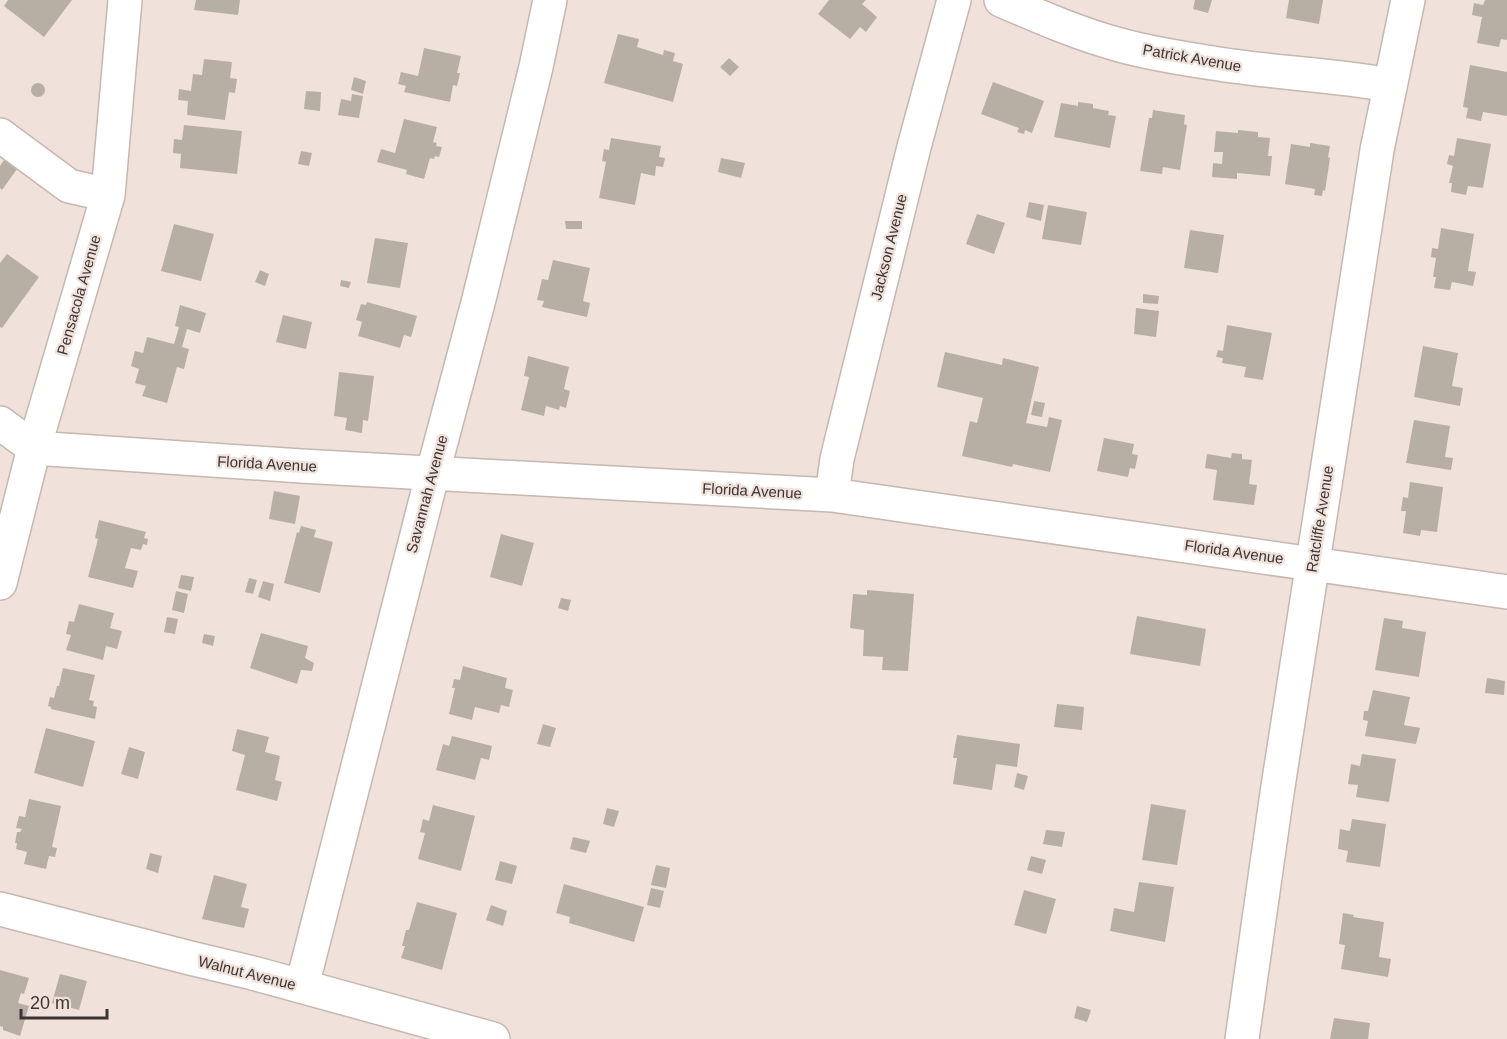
<svg xmlns="http://www.w3.org/2000/svg" width="1507" height="1039" viewBox="0 0 1507 1039" font-family="Arial,sans-serif">
<style>
.building{fill:#b8afa4}
.lines{fill:none;stroke-linecap:round;stroke-linejoin:round}
.minor-casing{stroke:#c6b7b1;stroke-width:36}
.minor{stroke:#fff;stroke-width:33}
.labels{text-anchor:middle;stroke-width:4.5;stroke-linejoin:round;paint-order:stroke}
.street-label{font-size:15px;fill:#3b3533;stroke:#f1e1db}
</style>
<rect width="100%" height="100%" fill="#f1e1db"/>
<!-- building -->
<path class="building" d="M8,0H72L44,37L4,6Z
M196,0H240L238,15L194,10Z
M829,0H866L862,4L877,17L866,32L860,27L850,39L818,14Z
M1195,0H1212L1208,13L1193,9Z
M1289,0H1323L1319,24L1286,18Z
M1485,0H1507V40L1501,39L1499,47L1477,43L1482,17L1472,15L1474,3L1483,5Z
M618,34L639,39L637,47L663,55L664,50L675,53L673,61L683,64L673,102L604,83Z
M424,48L461,56L457,73H460L457,86L453,85L450,102L404,92L406,86L398,84L401,72L418,76Z
M729,58L739,67L730,76L720,67Z
M204,59L232,62L230,78L237,79L235,93L229,92L225,120L187,115L188,101L178,100L179,89L191,91L193,74L202,75Z
M1470,65L1507,72V116L1483,112L1481,121L1466,118L1468,108L1463,107Z
M354,77L366,81L363,94L351,90Z
M993,82L1044,101L1032,133L1025,130L1024,134L1017,132L1019,128L981,114Z
M31 90a7 7 0 1 1 14 0a7 7 0 1 1-14 0Z
M306,91L321,92L320,111L304,109Z
M352,94L363,96L359,118L338,115L341,99L351,101Z
M1078,102L1093,104V108L1109,111L1108,115L1116,116L1110,148L1054,137L1061,103L1078,106Z
M1153,110L1185,115L1184,124L1187,125L1180,170L1163,167L1162,174L1140,171L1149,118H1152Z
M404,119L437,127L433,142L437,143L436,146L442,147L439,157L435,156L434,159L430,158L424,179L406,174L407,170L377,162L381,149L395,153Z
M184,125L242,131L237,174L180,168L181,154L173,153L174,139L182,140Z
M1238,130L1258,132V137L1270,138L1268,156H1272L1270,176L1237,173V179L1212,177L1213,163L1222,164L1223,152H1214L1216,131L1238,133Z
M611,138L661,146L659,157L665,158L663,167L656,166L655,176L641,173L635,205L599,198L606,162L602,161L604,149L609,150Z
M1457,138L1491,144L1483,188L1468,186L1466,195L1451,192L1452,183H1449L1453,166L1447,164L1449,155L1454,156Z
M1310,143L1330,146L1328,157L1330,158L1325,191L1323,190L1322,196L1314,195L1315,189L1285,184L1291,144L1310,147Z
M301,151L312,153L309,166L298,164Z
M721,158L745,163L741,178L718,172Z
M4,160L17,169L2,190L0,188V166Z
M1029,202L1044,205L1041,221L1026,217Z
M1048,205L1087,212L1081,245L1042,239Z
M977,214L1005,223L994,254L966,244Z
M565,221H582V229H566Z
M174,224L214,234L201,281L161,271Z
M1441,228L1474,234L1468,271L1476,272L1473,286L1452,282L1450,290L1434,288L1436,277H1433L1436,258L1431,257L1432,248L1438,249Z
M1190,230L1224,235L1218,273L1184,268Z
M375,238L408,243L400,288L367,283Z
M7,254L39,277L2,328L0,327V263Z
M553,260L590,268L583,301L590,303L587,317L542,307L544,301L537,300L542,279L548,280Z
M260,270L269,274L265,286L255,282Z
M341,280L351,282L349,288L340,286Z
M1143,294L1159,296L1158,304L1143,303Z
M367,302L417,316L411,337L404,335L400,348L358,336L362,322L356,320L361,304L366,305Z
M180,305L206,313L200,333L187,329L182,347L189,349L184,369L177,367L167,403L142,396L146,386L135,383L139,369L131,366L135,351L143,353L147,337L174,344L179,327L175,326Z
M1136,308L1159,311L1156,337L1134,334Z
M283,315L312,322L306,349L276,342Z
M1227,325L1272,333L1263,380L1244,377L1246,367L1222,363L1223,358L1216,357L1218,350L1223,351Z
M1423,346L1458,353L1452,386L1463,388L1460,406L1414,397Z
M945,352L1002,365L1003,358L1039,367L1026,423L1047,427L1049,417L1062,420L1050,472L1013,464L1012,467L962,456L970,421L977,423L983,398L937,387Z
M528,356L569,367L564,389L570,391L566,408L560,406L559,410L546,406L544,416L521,410L529,377L524,376Z
M339,372L374,376L368,421L363,420L362,433L345,430L347,418L334,416Z
M1034,401L1045,403L1042,417L1031,415Z
M1414,420L1450,426L1445,457L1453,458L1451,470L1406,463Z
M1104,438L1134,444L1132,454L1138,455L1135,469L1130,468L1128,477L1097,471Z
M1232,453L1242,454V459L1252,460L1249,484L1257,485L1254,505L1213,500L1217,470L1205,468L1207,454L1231,458Z
M1410,482L1443,487L1437,532L1421,530L1420,536L1403,533L1406,511H1401L1403,497L1408,498Z
M274,491L300,496L295,524L269,519Z
M99,520L146,532L144,538L148,539L147,545L143,544L141,550L131,548L125,568L138,571L133,588L88,577L98,539L95,538Z
M301,526L316,530L314,537L333,542L320,593L284,583L297,532L299,533Z
M501,534L534,543L522,586L490,577Z
M181,575L194,577L191,591L178,588Z
M249,578L257,580L253,594L245,592Z
M263,581L274,584L270,601L258,597Z
M867,590L914,594L908,671L882,670L883,657L863,656L864,630L850,628L853,594L867,595Z
M176,591L188,594L184,613L172,610Z
M561,598L571,600L568,611L558,608Z
M79,604L114,613L110,628L122,631L117,649L106,646L103,660L66,650L71,635L66,634L69,621L74,622Z
M1137,616L1206,629L1200,666L1130,654Z
M167,617L178,619L175,634L164,632Z
M1384,618L1403,621L1402,628L1426,632L1419,677L1375,670Z
M261,633L308,646L305,658L314,663L312,671L301,670L297,684L250,668Z
M204,634L215,636L213,646L202,643Z
M463,666L507,678L505,688L513,690L509,707L501,705L499,713L475,707L472,720L449,714L455,688H452L454,679L460,680Z
M63,668L95,675L89,700L94,701L93,706L97,707L95,719L51,709V707L48,706L50,697L54,698L57,686H59Z
M1487,678L1505,681L1504,695L1485,693Z
M1373,690L1410,697L1404,725L1420,728L1416,744L1365,736L1368,721L1363,720L1364,711H1368Z
M1057,704L1084,707L1082,730L1054,727Z
M543,724L556,728L550,747L537,744Z
M46,728L95,741L83,787L34,773Z
M237,729L269,737L265,752L280,756L275,780L282,782L277,801L236,790L245,755L232,751Z
M957,735L1020,744L1017,767L996,764L992,790L953,784L957,758H953Z
M452,736L492,746L489,760L481,758L475,780L436,770L443,744L449,746Z
M129,747L145,752L138,779L121,774Z
M1362,754L1396,759L1389,802L1356,797L1358,785L1348,784L1351,764L1360,766Z
M1017,773L1028,776L1024,790L1014,787Z
M29,799L61,806L52,847L57,848L55,857L49,856L46,869L24,864L27,852L16,849L17,843H15L17,832H20L22,829L16,828L19,816L25,817Z
M1151,804L1186,810L1177,865L1142,860Z
M433,805L475,816L461,871L418,859L425,833L420,832L423,819L429,821Z
M607,808L619,811L614,827L603,824Z
M1352,819L1386,824L1380,867L1346,862L1348,851L1338,849L1340,829L1350,831Z
M1046,830L1065,832L1062,847L1043,844Z
M573,837L590,841L586,853L570,849Z
M150,853L162,856L158,873L146,869Z
M1031,856L1046,860L1042,874L1027,870Z
M500,861L517,866L512,884L495,880Z
M656,865L670,868L666,888L651,885Z
M214,875L247,884L241,907L249,909L244,928L202,919Z
M1139,882L1174,887L1165,942L1110,931L1114,908L1134,912Z
M564,884L644,907L634,942L569,923L570,917L556,913Z
M651,888L664,891L660,908L647,905Z
M1024,890L1056,899L1046,934L1014,925Z
M417,902L457,913L442,970L401,958L405,946H402L406,930H409Z
M491,905L507,911L503,926L486,920Z
M1343,913L1354,915L1353,917L1384,922L1379,957L1391,959L1388,977L1341,969L1345,945L1339,944Z
M0,970L29,978L24,994L21,993L18,1003L29,1006L20,1036L3,1030V1027L0,1026Z
M60,974L87,981L79,1010L52,1003Z
M1077,1006L1091,1010L1087,1022L1074,1018Z
M1334,1018L1370,1023L1368,1039H1330Z"/>
<g class="lines">
<!-- minor casing -->
<g class="minor-casing">
<path id="minor" d="M1001,0C1040,17 1079,34 1120,45C1152,54 1186,59 1219,64C1276,73 1334,75 1390,85
M0,135L69,186L108,195
M0,423L34,448L301,466L832,495L1507,592
M832,495L837,459L914,147L954,0
M0,583L34,448L108,195L125,0
M0,909L190,958L253,973L493,1039
M302,986L433,472L479,299L536,67L550,0
M1242,1039L1277,793L1377,150L1408,0"/>
</g>
<!-- minor -->
<use href="#minor" class="minor"/>
</g>
<g class="labels">
<!-- street labels -->
<g class="street-label">
<text transform="translate(1192 58) rotate(10)" y="5">Patrick Avenue</text>
<text transform="translate(889 247) rotate(-76)" y="5">Jackson Avenue</text>
<text transform="translate(79 295) rotate(-74)" y="5">Pensacola Avenue</text>
<text transform="translate(267 464) rotate(3)" y="5">Florida Avenue</text>
<text transform="translate(752 491) rotate(3)" y="5">Florida Avenue</text>
<text transform="translate(427 494) rotate(-75)" y="5">Savannah Avenue</text>
<text transform="translate(1320 519) rotate(-81)" y="5">Ratcliffe Avenue</text>
<text transform="translate(1234 552) rotate(8)" y="5">Florida Avenue</text>
<text transform="translate(247 973) rotate(14)" y="5">Walnut Avenue</text>
</g>
</g>
<!-- scale -->
<path d="M21 1009v9h86v-9" fill="none" stroke="#3b3533" stroke-width="3"/>
<text x="30" y="1009" font-size="18" fill="#3b3533" stroke="#f1e1db" stroke-width="4.5" paint-order="stroke">20 m</text>
</svg>
